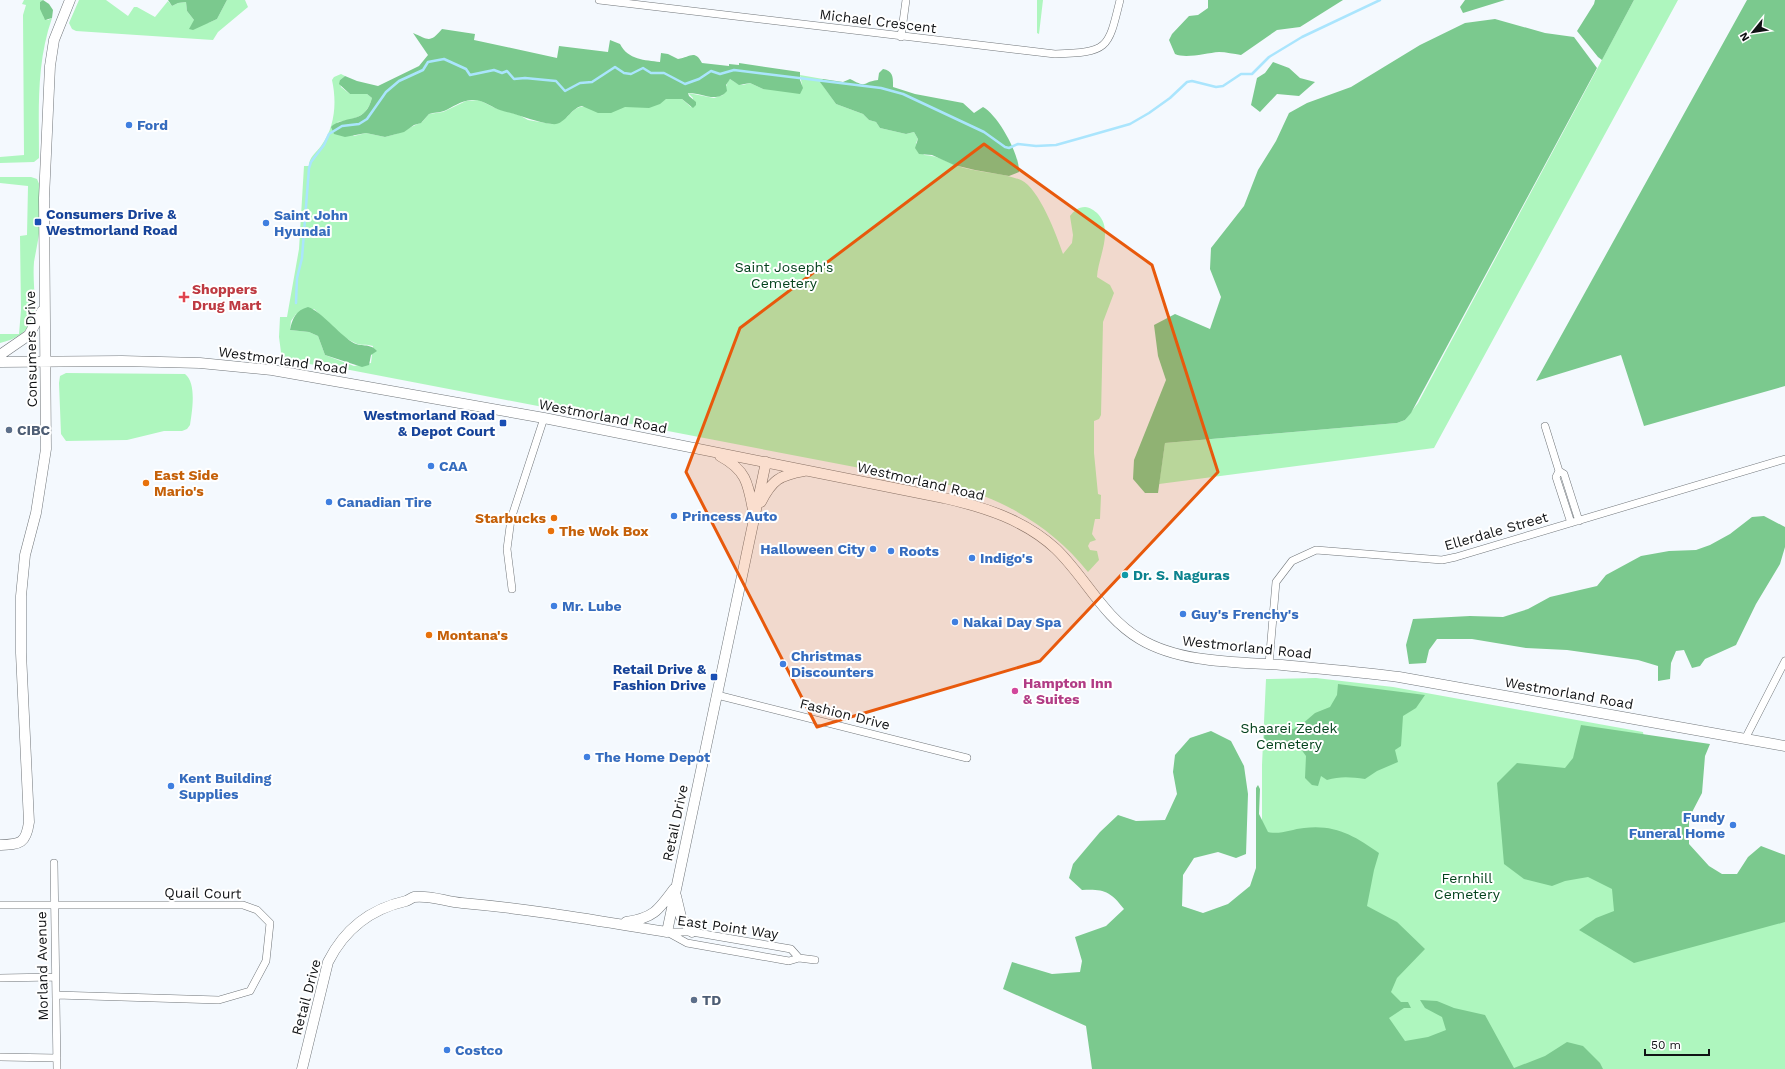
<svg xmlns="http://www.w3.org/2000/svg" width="1785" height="1069" viewBox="0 0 1785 1069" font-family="'Work Sans',sans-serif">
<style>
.green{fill:#aef6be;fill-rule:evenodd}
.forest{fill:#7bc98e}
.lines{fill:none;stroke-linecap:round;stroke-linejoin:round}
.stream{stroke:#aae5fd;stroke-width:2.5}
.street-casing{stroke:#71767a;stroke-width:8}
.secondary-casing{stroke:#71767a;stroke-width:11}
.street{stroke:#fff;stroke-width:7}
.secondary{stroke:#fff;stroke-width:10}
.marked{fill:#e8590c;fill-opacity:0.2;stroke:#e8590c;stroke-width:3;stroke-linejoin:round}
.shop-dot{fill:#3f7fe0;stroke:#fff;stroke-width:1.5}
.transit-dot{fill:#1a4fb4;stroke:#fff;stroke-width:1.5}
.health-dot{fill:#e0444e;stroke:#fff;stroke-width:1.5}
.service-dot{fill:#5c6f8a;stroke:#fff;stroke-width:1.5}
.food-dot{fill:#e8710a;stroke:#fff;stroke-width:1.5}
.culture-dot{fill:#0f9aa8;stroke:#fff;stroke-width:1.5}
.hotel-dot{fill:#d1479c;stroke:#fff;stroke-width:1.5}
.labels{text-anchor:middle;stroke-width:4;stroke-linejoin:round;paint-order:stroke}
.street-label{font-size:14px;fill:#101214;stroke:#fff}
.shop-label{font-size:14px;font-weight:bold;fill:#366cbe;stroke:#fff;text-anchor:start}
.transit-label{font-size:14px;font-weight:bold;fill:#164399;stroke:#fff;text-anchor:end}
.park-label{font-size:14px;fill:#04421d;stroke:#fff}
.health-label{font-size:14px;font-weight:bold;fill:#be3a42;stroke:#fff;text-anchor:start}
.service-label{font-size:14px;font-weight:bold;fill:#4e5e75;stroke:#fff;text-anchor:start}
.food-label{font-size:14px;font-weight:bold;fill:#c56008;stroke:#fff;text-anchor:start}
.culture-label{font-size:14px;font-weight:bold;fill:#0d838f;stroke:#fff;text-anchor:start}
.hotel-label{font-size:14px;font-weight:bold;fill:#b23c85;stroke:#fff;text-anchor:start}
</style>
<rect width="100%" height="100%" fill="#f4f9fe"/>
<!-- green -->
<path class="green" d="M24,0H43L40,2L44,18L48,20L52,18C36,64 39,111 39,158L34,162L0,163V157L24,155L23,15L26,5L22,4Z
M79,0H106L128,16L134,7H137L155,17L168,1L172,6L178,3L186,2L187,11L194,20L208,23L217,19L227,0H245L248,7L218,32L213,40L76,31L72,29L69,23Z
M1037,0H1043L1039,34L1037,33Z
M1634,0H1678L1434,448L1159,484L1165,443L1397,423L1405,420L1418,403Z
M341,74L345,76L340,80L341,87L350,94H367L372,98C367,117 355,119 337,122L354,136L366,133L385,137L396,134L422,122L429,114L443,112L466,101L479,100L495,108L519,115L528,120L552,124C557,122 563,120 567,117C575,108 583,102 595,111L666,99H682L691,107L693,98L688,93L714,98L723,95L728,81L730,79L736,83L743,85L750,83L763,89L802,85L800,75L823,79L821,83L836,104L863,114L869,120L876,122L880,128L906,134L914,132L918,139L916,143L924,155C938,155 950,164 964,168C983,173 1003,173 1021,180C1039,188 1057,236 1063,254L1072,243L1073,235L1070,216C1074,211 1078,207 1085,207C1090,207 1095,211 1098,214C1114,231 1098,257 1097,277L1110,285L1114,293L1103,322L1101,415L1099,419L1094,421V453L1098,494L1101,495L1100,519H1095L1092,534L1096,540L1090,542L1088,546L1090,550L1097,551L1099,560L1088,572C1053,528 1007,501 954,486L350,370L282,360L279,337L280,317H287L299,249L304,166H309C309,157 316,153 321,146C335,127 337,103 332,80L334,77ZM314,309C326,320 339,336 355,343C361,346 367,344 373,346L371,363L354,366L325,355L318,336L309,332L290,330L291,321L296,314Z
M0,177H31L37,179L40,186L39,220H37V225H40C39,238 36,250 34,262C31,299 48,331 0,343V334H19L21,310L20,236L27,235L28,186L0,183Z
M66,373L185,374C197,383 192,412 190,425L187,429L182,431H164L127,440L66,441L61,434L59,383L60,376Z
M1316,678L1393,687L1643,732L1670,905L1785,884V1069H1288L1262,832V765L1266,679Z"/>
<!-- forest -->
<path class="forest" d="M43,0L49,4L53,10L52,18L45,20L40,9V2Z
M168,0H227L217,19L193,30L189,29L194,20L187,11L186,2L178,3L172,6Z
M1208,0H1343L1300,27L1277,30L1241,55C1234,54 1226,52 1219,52C1206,53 1186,59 1175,54L1169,40L1172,34L1189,16L1198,15L1208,8Z
M1465,0H1505L1463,13L1460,7Z
M1595,0H1634L1602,60L1598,57L1577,31L1594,4Z
M1747,0H1785V386L1644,426L1621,355L1536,381Z
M1495,19L1545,33L1574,37L1597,68L1411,413L1405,420L1397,423L1165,443L1158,493H1145L1133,479L1134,460L1166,380L1158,356L1154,325L1175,314L1210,329L1221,297L1210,269L1211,248L1244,206L1258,170L1276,141L1289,113L1307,103L1351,87L1420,45L1465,23Z
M442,29L475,34L474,40L557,58L559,46L608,52L610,40L620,44C628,60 645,60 660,62L661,53L668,54L678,59C690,57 695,49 702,63L729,66V64L739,65V63L800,72V80L803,88L800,94L763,89L750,83L739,85L730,79L726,85L727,91C716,104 701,92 688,93L689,96L696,102V105L693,108L682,99H666L660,104L649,108L625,107L611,113H598L582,106C570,108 565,126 552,124C535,122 520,115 503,111C492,108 483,99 472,100C460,101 453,107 444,111C439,113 434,112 429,114L421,123L414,125L404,132L385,137L366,133L345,137L334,134L331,127L333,125C351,115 365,123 372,98L367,94H350L339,84L340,80L345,76L357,81L378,86L419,66L428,55L413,33C429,40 430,43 442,29Z
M1273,62L1289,68L1300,78L1315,82L1299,96L1277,94L1260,112L1251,105L1257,78L1265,73Z
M883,69C894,71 893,79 893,87L915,94L963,103L974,113L983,107C998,115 1020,155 1019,172L1009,176L975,170L954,165L932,155L919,154L915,148L918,139L914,132L906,134L880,128L876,122L869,120L863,114L836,104L820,82L823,79L843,82L850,79C869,89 861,82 878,80L879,73Z
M308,307C322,312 338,333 352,342C361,348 369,342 377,351L371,355L369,365L362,367L325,355L318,336L309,332L290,330C292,319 296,310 308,307Z
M1764,516L1785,527V547L1780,564L1756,604L1736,645L1705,659L1700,666L1692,668L1684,650L1676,651L1671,663L1670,679L1658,681V666L1638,660L1567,650L1526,648L1472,639H1437L1429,650L1426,663L1409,664L1406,645L1413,619L1470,616L1503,617L1528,609L1550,597L1597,586L1606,575L1641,556L1669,551L1696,550L1710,545L1730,534L1752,517Z
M1338,684L1425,695L1416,708L1403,716L1401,746L1395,750L1398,762L1377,771L1365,779C1351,777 1340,776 1327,780L1321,776L1318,786L1312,785L1305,778L1306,756L1298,745C1288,747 1278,743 1267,745L1264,739L1265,729L1284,730L1293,729L1301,725L1315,713L1330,707L1337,695Z
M1581,725L1710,744L1705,756L1702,793L1689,818V844L1709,866L1722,874H1737L1748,857L1761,846L1785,855V922L1634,963L1579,930L1596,918L1614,911L1612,889L1588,877L1565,881L1552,886L1524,879L1504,864L1497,783L1517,763L1565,768L1573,758Z
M1211,731L1231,741L1244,766L1248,794L1246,854L1236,858L1218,852L1194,858L1183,875L1182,906L1203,913L1228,904L1250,886L1256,868V788L1258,785L1260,789L1259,814L1268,832C1280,835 1292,829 1304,828C1335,824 1355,836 1379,853L1374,870L1367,906L1397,922L1425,949L1397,978L1391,992L1401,1002H1408L1411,1008H1404L1389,1018L1405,1041L1428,1037L1446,1030L1442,1017L1425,1008L1420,1000L1437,1001L1454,1008L1485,1015L1514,1068L1545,1056L1567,1042L1583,1046L1600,1063L1603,1069H1092L1086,1026L1003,989L1012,962L1052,974L1080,972L1082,961L1075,937L1106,926L1124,909C1110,891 1104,889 1082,890L1069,878L1073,864L1100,832L1118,815L1136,821L1165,820L1177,794L1173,772L1175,755L1190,738Z"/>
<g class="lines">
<!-- stream -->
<path class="stream" d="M296,303L297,278L302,258L309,168L311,162L324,145L329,134L342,126L359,124L367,119L386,92L399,81L423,70L428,62L444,59L466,69L470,75L494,70L502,73L507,71L514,79L525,78L556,81L565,91L580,83L592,82L615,67L624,73L631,74L643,68L651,73H664L685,84L699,79L711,71L720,74L734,70L881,88L903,94L984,132L1005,147L1009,148L1018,144L1036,146L1056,145L1081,138L1130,124L1149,113L1170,98L1187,82L1192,81L1216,87L1223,86L1241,74H1252L1269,57L1302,37L1380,0"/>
<!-- street casing -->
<g class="street-casing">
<path id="street" d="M599,0L1055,54C1108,52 1108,50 1120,0
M901,37L906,0
M1545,426L1559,471L1564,474L1579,521
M1559,471L1556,477L1571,523
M512,589L507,549L511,519L544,418
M1269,664L1276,582L1292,561L1316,550L1442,560L1456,557L1785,459
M717,695L967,758
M1745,739L1785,661
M54,863L57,1069
M0,905H243L257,910L270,923L266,961L250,991L219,1000L56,995
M667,932L687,943L789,961L799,958L815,960
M667,932H692L791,949L799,958
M0,978L55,977
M0,1057L57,1058"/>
</g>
<!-- secondary casing -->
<g class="secondary-casing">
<path id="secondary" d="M0,355L29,335L42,311
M0,362L122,361L200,363L272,370L544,418L944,498C984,507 1025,520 1056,549C1086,578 1103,617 1140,639C1180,663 1236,662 1282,665C1321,669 1360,672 1399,677L1785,746
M720,456C746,470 748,483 753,510
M761,502C772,480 780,475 804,471
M0,845C20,844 26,844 29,822L21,653V596L25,555L36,513L46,449L44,198L50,66L54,40L70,0
M676,896L681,917L692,932
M626,922C653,918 658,911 674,889
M302,1069L328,962C344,930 370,909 406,901C409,900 411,898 414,897C432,895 446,902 462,903C531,909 599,921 667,932L766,462"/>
</g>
<!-- street -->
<use href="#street" class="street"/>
<!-- secondary -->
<use href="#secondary" class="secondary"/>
</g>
<!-- marked area -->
<path class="marked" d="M984,144L1152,265L1218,472L1040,661L817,727L686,472L740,328Z"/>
<!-- markers -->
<g class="shop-dot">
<circle cx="129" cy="125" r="4"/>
<circle cx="266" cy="223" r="4"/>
<circle cx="431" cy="466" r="4"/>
<circle cx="329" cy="502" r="4"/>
<circle cx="674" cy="516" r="4"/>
<circle cx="873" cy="549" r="4"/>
<circle cx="891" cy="551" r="4"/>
<circle cx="972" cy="558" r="4"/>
<circle cx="554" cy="606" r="4"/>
<circle cx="1183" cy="614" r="4"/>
<circle cx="955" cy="622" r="4"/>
<circle cx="783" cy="664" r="4"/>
<circle cx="587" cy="757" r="4"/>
<circle cx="171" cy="786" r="4"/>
<circle cx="1733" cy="825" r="4"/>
<circle cx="447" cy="1050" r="4"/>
</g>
<g class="transit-dot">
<rect x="34" y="218" width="8" height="8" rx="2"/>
<rect x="499" y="419" width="8" height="8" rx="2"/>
<rect x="710" y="673" width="8" height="8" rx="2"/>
</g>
<path class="health-dot" d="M182 291h4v4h4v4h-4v4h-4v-4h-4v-4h4z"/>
<g class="service-dot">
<circle cx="9" cy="430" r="4"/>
<circle cx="694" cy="1000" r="4"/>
</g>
<g class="food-dot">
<circle cx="146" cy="483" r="4"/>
<circle cx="554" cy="518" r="4"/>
<circle cx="551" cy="531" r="4"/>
<circle cx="429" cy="635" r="4"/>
</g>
<circle class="culture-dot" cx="1125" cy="575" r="4"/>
<circle class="hotel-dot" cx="1015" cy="691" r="4"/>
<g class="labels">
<!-- street labels -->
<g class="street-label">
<text transform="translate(878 21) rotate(7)" y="5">Michael Crescent</text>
<text transform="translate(31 349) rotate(-91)" y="5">Consumers Drive</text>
<text transform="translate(283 360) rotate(8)" y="5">Westmorland Road</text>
<text transform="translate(603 416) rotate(11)" y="5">Westmorland Road</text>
<text transform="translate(921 481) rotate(13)" y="5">Westmorland Road</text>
<text transform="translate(1496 531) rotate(-16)" y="5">Ellerdale Street</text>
<text transform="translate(1247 647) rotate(6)" y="5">Westmorland Road</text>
<text transform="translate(1569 693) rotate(10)" y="5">Westmorland Road</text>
<text transform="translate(845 714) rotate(14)" y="5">Fashion Drive</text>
<text transform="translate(675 823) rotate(-78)" y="5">Retail Drive</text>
<text transform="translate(203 893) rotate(1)" y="5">Quail Court</text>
<text transform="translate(728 927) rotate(8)" y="5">East Point Way</text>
<text transform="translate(42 966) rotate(-91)" y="5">Morland Avenue</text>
<text transform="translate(306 997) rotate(-75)" y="5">Retail Drive</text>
</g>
<!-- shop labels -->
<g class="shop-label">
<text x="137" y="130">Ford</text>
<text x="274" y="220">Saint John<tspan x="274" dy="16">Hyundai</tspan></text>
<text x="439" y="471">CAA</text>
<text x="337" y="507">Canadian Tire</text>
<text x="682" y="521">Princess Auto</text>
<text x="865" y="554" text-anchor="end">Halloween City</text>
<text x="899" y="556">Roots</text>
<text x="980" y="563">Indigo's</text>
<text x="562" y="611">Mr. Lube</text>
<text x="1191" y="619">Guy's Frenchy's</text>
<text x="963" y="627">Nakai Day Spa</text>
<text x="791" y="661">Christmas<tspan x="791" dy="16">Discounters</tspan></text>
<text x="595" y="762">The Home Depot</text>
<text x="179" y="783">Kent Building<tspan x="179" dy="16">Supplies</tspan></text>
<text x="1725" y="822" text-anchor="end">Fundy<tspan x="1725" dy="16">Funeral Home</tspan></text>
<text x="455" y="1055">Costco</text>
</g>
<!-- transit labels -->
<g class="transit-label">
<text x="46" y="219" text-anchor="start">Consumers Drive &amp;<tspan x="46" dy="16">Westmorland Road</tspan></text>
<text x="495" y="420">Westmorland Road<tspan x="495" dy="16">&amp; Depot Court</tspan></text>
<text x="706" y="674">Retail Drive &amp;<tspan x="706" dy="16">Fashion Drive</tspan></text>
</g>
<!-- park labels -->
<g class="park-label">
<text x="784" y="272">Saint Joseph's<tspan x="784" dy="16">Cemetery</tspan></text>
<text x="1289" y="733">Shaarei Zedek<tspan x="1289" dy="16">Cemetery</tspan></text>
<text x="1467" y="883">Fernhill<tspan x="1467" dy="16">Cemetery</tspan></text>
</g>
<!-- health labels -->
<g class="health-label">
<text x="192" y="294">Shoppers<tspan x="192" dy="16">Drug Mart</tspan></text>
</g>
<!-- service labels -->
<g class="service-label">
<text x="17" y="435">CIBC</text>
<text x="702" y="1005">TD</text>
</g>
<!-- food labels -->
<g class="food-label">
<text x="154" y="480">East Side<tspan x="154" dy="16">Mario's</tspan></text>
<text x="546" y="523" text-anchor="end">Starbucks</text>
<text x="559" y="536">The Wok Box</text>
<text x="437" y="640">Montana's</text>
</g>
<!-- culture labels -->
<g class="culture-label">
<text x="1133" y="580">Dr. S. Naguras</text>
</g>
<!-- hotel labels -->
<g class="hotel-label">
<text x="1023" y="688">Hampton Inn<tspan x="1023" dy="16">&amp; Suites</tspan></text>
</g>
</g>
<!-- north arrow -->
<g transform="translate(1753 32) rotate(240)" stroke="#ffffff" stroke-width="3" paint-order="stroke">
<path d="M0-3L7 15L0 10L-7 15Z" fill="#101214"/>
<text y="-6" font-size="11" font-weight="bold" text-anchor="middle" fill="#101214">N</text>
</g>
<!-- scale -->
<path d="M1645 1049v6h64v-6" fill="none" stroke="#101214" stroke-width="2"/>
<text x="1651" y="1049" font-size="12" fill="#101214" stroke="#ffffff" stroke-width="3" paint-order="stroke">50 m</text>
</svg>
